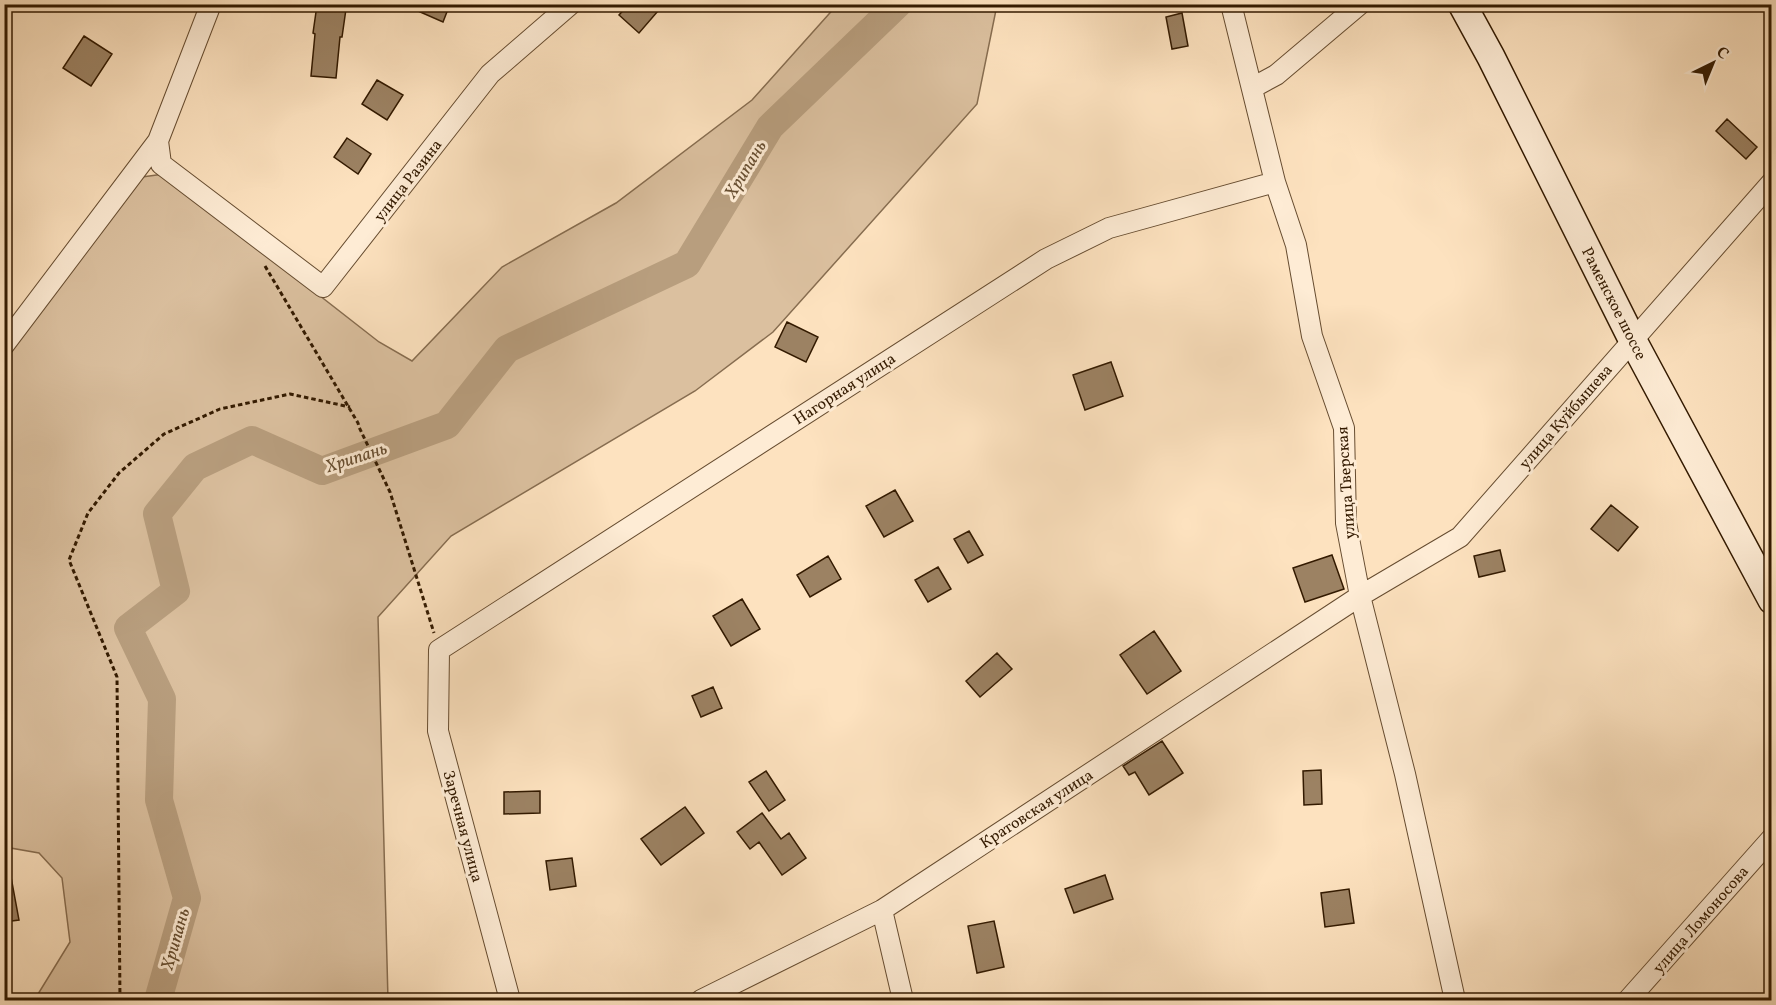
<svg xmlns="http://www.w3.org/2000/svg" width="1776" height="1005" viewBox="0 0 1776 1005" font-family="Vollkorn,serif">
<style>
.green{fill:#dbc09f;stroke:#876d50;stroke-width:1.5}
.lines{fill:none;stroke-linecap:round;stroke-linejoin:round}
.river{stroke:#b89e7e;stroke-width:28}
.building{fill:#9c8263;stroke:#331a00;stroke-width:1.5}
.minor-casing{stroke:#664c30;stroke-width:22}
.secondary-casing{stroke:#331a00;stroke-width:30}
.path{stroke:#331a00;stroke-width:3;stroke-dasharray:4.5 3;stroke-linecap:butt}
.minor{stroke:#feecd5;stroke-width:20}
.secondary{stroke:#feecd5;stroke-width:27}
.labels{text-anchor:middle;stroke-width:6;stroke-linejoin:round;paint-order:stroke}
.street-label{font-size:16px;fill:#331a00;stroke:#feecd5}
.water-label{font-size:18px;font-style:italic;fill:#684f32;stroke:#feecd5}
</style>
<rect width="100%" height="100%" fill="#fde2bf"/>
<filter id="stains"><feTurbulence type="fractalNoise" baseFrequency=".00333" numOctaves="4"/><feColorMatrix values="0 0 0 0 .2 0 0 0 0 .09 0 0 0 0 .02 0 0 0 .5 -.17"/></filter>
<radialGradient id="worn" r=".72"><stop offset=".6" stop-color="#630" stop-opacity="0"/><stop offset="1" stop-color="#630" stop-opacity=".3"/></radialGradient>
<!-- green -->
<path class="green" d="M837,5H997L977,104L773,332L695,391L451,536L378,617L388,1000H36L35,999L70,942L62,878L39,853L5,847L4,356L142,177L164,174L379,342L412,361L502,267L616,203L752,100Z"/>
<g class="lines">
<!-- river -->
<path class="river" d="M158,1000L187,898L159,800L162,699L128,628L176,591L157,514L195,467L252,440L322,471L447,425L507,349L687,264L770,127L898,4"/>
</g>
<!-- building -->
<path class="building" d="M402,4H450L443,22Z
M629,4H664L639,33L619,15Z
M317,5L346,9L342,37H340L336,78L311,76L315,34L313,33Z
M1182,13L1188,46L1172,49L1166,17Z
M84,36L112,54L91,86L63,68Z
M377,80L403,95L387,120L362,104Z
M1727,119L1757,147L1746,159L1716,131Z
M347,138L371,154L358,174L334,157Z
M787,322L818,337L806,362L775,347Z
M1111,362L1123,396L1085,410L1073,375Z
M895,490L913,521L884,537L866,506Z
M1611,505L1638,527L1618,551L1591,529Z
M969,531L983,555L968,563L954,539Z
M1500,550L1505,571L1479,577L1474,556Z
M1332,555L1344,589L1305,602L1293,568Z
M828,556L841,579L810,597L797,575Z
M938,567L951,589L928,602L915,580Z
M742,599L760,629L731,646L713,616Z
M1154,631L1181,671L1147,694L1120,655Z
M997,653L1012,669L980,697L966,681Z
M713,687L722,708L701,717L692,696Z
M1162,741L1183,773L1149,795L1135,772L1129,775L1123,766Z
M1321,770L1322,804L1304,805L1303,771Z
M766,771L785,800L769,811L749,782Z
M540,791V813L504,814V792Z
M685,807L704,833L661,865L641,839Z
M762,813L781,839L789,833L806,858L782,875L759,842L750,849L737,832Z
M572,858L576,886L550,890L546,861Z
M1105,875L1113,899L1074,913L1065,889Z
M4,877H11L19,920L4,922Z
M1349,889L1354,923L1325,927L1321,893Z
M994,921L1004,967L977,973L968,926Z"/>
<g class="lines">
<!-- minor casing -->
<g class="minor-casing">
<path id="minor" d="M211,4L158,141L161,164L323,287L490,74L571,4
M1231,4L1275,182L1296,245L1312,336L1344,428L1346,523L1360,596L1405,774L1455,1000
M1252,88L1276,75L1360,4
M4,345L158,141
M882,910L903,1000
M510,1000L438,731L439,650L1046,259L1109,228L1275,182
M701,1000L882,910L1360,596L1460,537L1772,182
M1628,1000L1772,838"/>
</g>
<!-- secondary casing -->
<g class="secondary-casing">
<path id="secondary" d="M1462,4L1491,57L1632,339L1772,600"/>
</g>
<!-- path -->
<path class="path" d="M265,266L358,423L359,427L390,492L434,633
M120,1000L117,677L69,560L88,513L119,473L164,434L220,409L290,394L350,407"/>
<!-- minor -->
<use href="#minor" class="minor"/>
<!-- secondary -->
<use href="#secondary" class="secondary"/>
</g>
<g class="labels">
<!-- street labels -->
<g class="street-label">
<text transform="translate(407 180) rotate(-52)" y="6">улица Разина</text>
<text transform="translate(1615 303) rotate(63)" y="6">Раменское шоссе</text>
<text transform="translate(844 388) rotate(-33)" y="6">Нагорная улица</text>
<text transform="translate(1565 416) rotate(-49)" y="6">улица Куйбышева</text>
<text transform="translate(1345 483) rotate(-94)" y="6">улица Тверская</text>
<text transform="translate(1036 808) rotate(-33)" y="6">Кратовская улица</text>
<text transform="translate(464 826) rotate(75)" y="6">Заречная улица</text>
<text transform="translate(1700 919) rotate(-49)" y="6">улица Ломоносова</text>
</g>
<!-- water labels -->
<g class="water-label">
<text transform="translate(745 169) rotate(-59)" y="6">Хрипань</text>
<text transform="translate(356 457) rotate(-18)" y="6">Хрипань</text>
<text transform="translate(175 939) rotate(-74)" y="6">Хрипань</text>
</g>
</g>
<!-- margin -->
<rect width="1776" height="1005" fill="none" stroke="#fde2bf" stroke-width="24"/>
<rect x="6" y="6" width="1764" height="993" fill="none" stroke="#331a00" stroke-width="3"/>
<rect x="12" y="12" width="1752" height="981" fill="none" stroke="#331a00" stroke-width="1.5"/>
<!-- north arrow -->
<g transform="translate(1713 63) rotate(43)" stroke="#feecd5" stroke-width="4.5" paint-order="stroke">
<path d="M0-4.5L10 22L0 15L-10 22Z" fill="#331a00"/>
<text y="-9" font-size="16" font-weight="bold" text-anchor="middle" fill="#331a00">С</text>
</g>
<rect width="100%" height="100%" filter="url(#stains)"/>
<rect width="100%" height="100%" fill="url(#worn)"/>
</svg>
